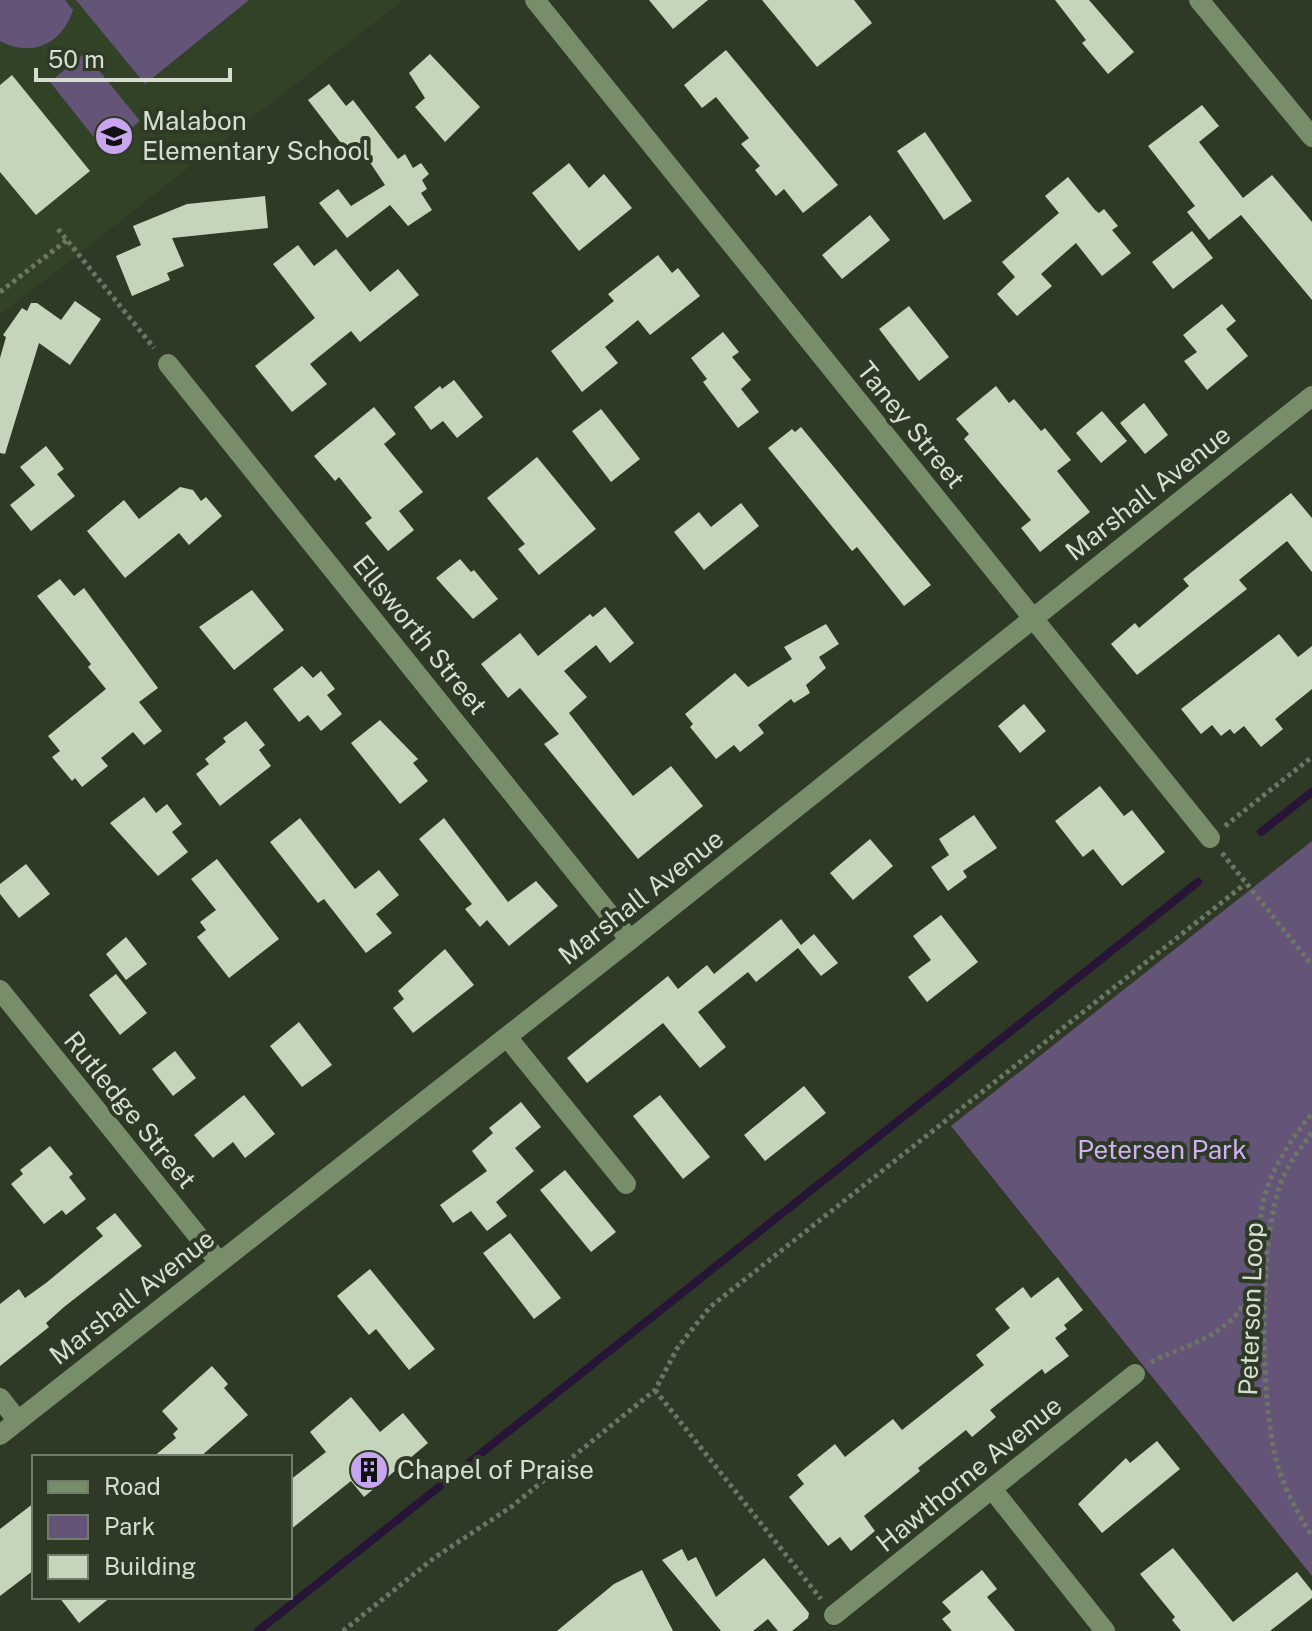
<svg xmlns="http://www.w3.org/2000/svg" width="1312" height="1631" viewBox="0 0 1312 1631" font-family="'Public Sans',sans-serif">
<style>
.built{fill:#324227}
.green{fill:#645477}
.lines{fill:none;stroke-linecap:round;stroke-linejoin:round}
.stream{stroke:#271538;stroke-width:8}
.building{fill:#c5d5bb}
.path{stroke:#6b7664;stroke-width:5;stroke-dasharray:4 4;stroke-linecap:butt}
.minor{stroke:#788e6b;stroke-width:20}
.labels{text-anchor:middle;stroke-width:8;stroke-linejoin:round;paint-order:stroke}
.poi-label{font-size:26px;fill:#d6ded1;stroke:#2e3a26;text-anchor:start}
.street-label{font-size:26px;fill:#d6ded1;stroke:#2e3a26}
.park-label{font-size:26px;fill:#d0b2f4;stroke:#2e3a26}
</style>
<rect width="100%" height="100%" fill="#2e3a26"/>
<!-- built -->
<path class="built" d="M0,0H403L0,315Z"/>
<!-- green -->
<path class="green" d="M0,0H65L73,10C62,44 32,58 0,41Z
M76,0H249L145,84Z
M85,53L140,121L104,150L50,82Z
M1312,841V1576L951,1126Z"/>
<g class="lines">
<!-- stream -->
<path class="stream" d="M1261,832L1312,792
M258,1631L1198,882"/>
</g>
<!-- building -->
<path class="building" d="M649,0H708L673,29Z
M762,0H854L872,23L817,67Z
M1055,0H1089L1134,52L1108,74L1082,43L1086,40Z
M726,50L838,185L803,213L784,189L776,196L755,170L760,166L741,144L749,138L716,97L702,108L684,85Z
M430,54L480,107L445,142L415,107L425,98L409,73Z
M12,75L90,171L36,215L0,172V85Z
M329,84L346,106L353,100L398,159L405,154L413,168L421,163L429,174L422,180L427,189L421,193L432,210L408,226L390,205L347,238L319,203L338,189L351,206L385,185L361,149L351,156L308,100Z
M1202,105L1219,126L1199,142L1243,198L1272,175L1312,222V300L1241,215L1209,240L1187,212L1195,206L1148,146Z
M925,132L972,201L944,220L897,151Z
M569,163L589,188L604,174L632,208L579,251L532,193Z
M1068,177L1095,210L1099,213L1104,209L1118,226L1112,230L1131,253L1102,276L1076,243L1041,274L1052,286L1017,316L997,294L1015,277L1002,262L1059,213L1045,196Z
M265,196L268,228L172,238L184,266L167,273L170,280L132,296L116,256L141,245L133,226L187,204Z
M870,215L890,240L842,279L822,255Z
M1192,231L1213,258L1173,289L1152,262Z
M298,245L314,266L336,249L370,292L398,269L419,295L360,342L351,331L310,364L327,384L292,412L255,366L315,318L273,264Z
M658,255L672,273L678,268L700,296L650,335L638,320L605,347L618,363L582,392L551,351L614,301L608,294Z
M75,301L101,319L70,365L39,343L5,454L0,453V358L6,337L3,335L22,308L27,311L31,303H37L61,320Z
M1222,304L1236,321L1226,329L1248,356L1207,390L1184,361L1197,352L1183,335Z
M909,306L949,357L919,381L879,329Z
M723,332L739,352L732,357L751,380L741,389L759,412L738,428L703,382L707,379L691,358Z
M454,380L483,417L457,438L443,421L431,430L414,407L440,386L442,389Z
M996,386L1009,403L1014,399L1041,431L1045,428L1071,460L1057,471L1090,512L1040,552L1021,528L1031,520L964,439L969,434L956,419Z
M1144,403L1168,435L1145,454L1120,423Z
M374,407L396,434L384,444L423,492L399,511L414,530L388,551L365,523L372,518L339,477L335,481L314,456Z
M601,409L640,459L611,482L572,431Z
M1102,411L1127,441L1101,463L1076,433Z
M801,427L931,585L904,606L857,547L852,551L768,448L792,429L795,432Z
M46,446L64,469L57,474L75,496L31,531L10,505L35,485L20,467Z
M537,457L596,529L539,575L518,549L525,544L487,498Z
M180,487L193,490L201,501L206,497L222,516L189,545L179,533L125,578L87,531L124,500L139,519Z
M1291,493L1312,518V572L1287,541L1239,580L1247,589L1137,675L1111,644L1135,623L1139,628L1189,586L1183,579Z
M741,503L759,526L704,570L674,532L699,512L711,527Z
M460,559L471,572L474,570L498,599L473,619L436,578Z
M60,579L74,596L84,588L158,688L139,702L162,731L144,745L133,732L101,758L108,766L82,787L75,778L72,781L52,757L60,751L48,736L106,689L88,667L91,664L37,596Z
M252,590L284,630L234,670L199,627Z
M605,607L634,643L610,663L596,645L564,671L587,697L569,713L633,796L671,766L703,806L638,859L544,744L559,734L520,688L508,698L481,664L520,633L538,656L590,614L593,617Z
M826,624L839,644L819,657L826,668L806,685L810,693L794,703L791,699L758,725L764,733L740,752L734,745L716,759L690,727L693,724L685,714L735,673L748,687L792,659L784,647Z
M1279,634L1298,657L1312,646V689L1275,719L1283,729L1261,747L1244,726L1234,734L1230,729L1221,736L1212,725L1201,734L1181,709Z
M302,666L313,678L321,671L335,689L327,695L342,714L321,731L308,715L299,722L273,689Z
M1024,704L1046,731L1020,753L998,726Z
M380,720L418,759L413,763L428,781L400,804L351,743Z
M246,721L265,745L259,750L271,766L220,806L196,774L209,764L205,759L226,742L223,738Z
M1100,786L1124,816L1132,810L1165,852L1122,886L1093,849L1083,857L1055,821Z
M144,797L156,813L167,804L182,824L172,832L188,852L158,876L110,823Z
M974,815L997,848L963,871L967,877L948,891L931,867L949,855L939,839Z
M300,818L355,889L379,870L399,895L376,914L392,933L366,953L324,899L318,903L270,842Z
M444,818L508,902L536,881L558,906L509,946L487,920L480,927L465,909L472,904L419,839Z
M870,839L893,866L853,900L830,873Z
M217,859L279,939L229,978L197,937L206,930L200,922L216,910L191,879Z
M26,864L50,894L19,918L0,894V884Z
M941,915L978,962L927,1002L908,977L931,960L913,936Z
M781,919L801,945L814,934L838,963L821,976L798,948L756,982L748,972L698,1012L726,1047L700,1068L663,1023L587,1083L567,1058L668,976L678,989L707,965L714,974Z
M126,937L147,964L126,980L106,954Z
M445,949L474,985L413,1033L393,1008L404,999L398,991Z
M116,974L147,1013L120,1035L89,995Z
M299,1022L332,1065L302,1087L270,1046Z
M175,1051L196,1078L173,1096L152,1069Z
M804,1086L826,1113L765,1161L744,1135Z
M244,1095L275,1134L245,1158L233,1142L213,1158L194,1135Z
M660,1095L710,1157L683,1179L633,1116Z
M521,1102L541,1127L515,1148L534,1171L496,1202L507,1216L487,1231L471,1211L453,1223L440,1205L487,1171L472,1151L493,1133L489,1128Z
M50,1146L73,1174L69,1177L86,1199L66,1215L62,1210L44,1224L11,1184L23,1174L20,1170Z
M565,1170L616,1232L591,1252L540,1190Z
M115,1213L142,1246L64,1307L46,1323L49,1327L0,1366V1304L19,1289L25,1298L46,1283L103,1236L96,1228Z
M510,1233L561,1298L534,1319L483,1253Z
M370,1269L435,1349L409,1370L376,1329L369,1335L337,1296Z
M1058,1277L1083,1310L1064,1325L1067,1329L1055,1338L1069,1356L1045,1374L1042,1369L990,1410L996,1417L972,1437L966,1430L918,1468L920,1471L864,1516L875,1531L851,1551L840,1537L828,1546L789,1497L804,1484L797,1475L835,1444L845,1457L893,1419L902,1430L984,1365L976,1355L1010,1328L995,1309L1023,1287L1031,1298Z
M212,1366L228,1384L224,1388L248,1415L200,1457H153L176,1438L173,1434L178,1429L162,1411Z
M351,1397L380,1432L403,1413L428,1443L364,1497L351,1481L290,1530V1480L326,1452L310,1432Z
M1157,1441L1180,1469L1102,1533L1078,1504L1126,1458L1130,1463Z
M34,1503V1570L0,1596V1529Z
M1173,1548L1233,1622L1297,1572L1312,1591V1598L1270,1631H1181L1172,1620L1175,1617L1140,1574Z
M682,1549L688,1561L696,1557L716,1597L764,1558L809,1613L808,1618L792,1631H778L768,1619L753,1631H721L662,1560Z
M642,1570L673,1631H557L614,1584Z
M982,1570L997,1589L987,1597L1015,1631H952L942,1619L951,1612L942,1602Z
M59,1597H111L79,1623Z"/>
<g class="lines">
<!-- path -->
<path class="path" d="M58,229L154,348
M0,292L67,240
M1225,826L1312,757
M1222,853L1312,965
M1312,1133C1298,1150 1285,1169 1278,1191C1260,1250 1260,1398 1276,1459C1283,1487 1297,1512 1312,1536
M1151,1362C1179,1348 1208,1342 1232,1319C1267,1285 1252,1235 1266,1192C1275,1163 1293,1137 1312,1113
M655,1390L821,1599
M343,1631L434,1558L511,1507L655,1390L678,1347L710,1307L1245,884"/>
<!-- minor -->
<path class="minor" d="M535,0L1210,838
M1199,0L1312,137
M168,364L630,940
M0,990L219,1262
M507,1037L626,1184
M0,1398L18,1421
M0,1435L630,940L1312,396
M992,1489L1105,1631
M834,1615L1135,1374"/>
</g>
<!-- icons -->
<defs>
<g id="school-disc" transform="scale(2)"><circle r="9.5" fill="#c8a6ef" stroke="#2e3a26"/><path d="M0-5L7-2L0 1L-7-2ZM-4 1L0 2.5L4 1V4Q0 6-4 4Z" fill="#111"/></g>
<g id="building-disc" transform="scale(2)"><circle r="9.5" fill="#c8a6ef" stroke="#2e3a26"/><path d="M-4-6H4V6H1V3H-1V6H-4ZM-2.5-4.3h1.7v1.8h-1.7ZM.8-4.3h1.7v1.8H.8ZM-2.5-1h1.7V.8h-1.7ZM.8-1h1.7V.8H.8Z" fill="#111"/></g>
</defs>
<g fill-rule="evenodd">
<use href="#school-disc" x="114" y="136"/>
<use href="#building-disc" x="369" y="1470"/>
</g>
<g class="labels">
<!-- poi labels -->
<g class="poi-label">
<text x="142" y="130">Malabon<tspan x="142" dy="30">Elementary School</tspan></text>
<text x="397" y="1479">Chapel of Praise</text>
</g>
<!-- street labels -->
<g class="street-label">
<text transform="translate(911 425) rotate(51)" y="9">Taney Street</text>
<text transform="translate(1148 493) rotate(-38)" y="9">Marshall Avenue</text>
<text transform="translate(420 635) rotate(51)" y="9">Ellsworth Street</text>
<text transform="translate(641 897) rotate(-38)" y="9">Marshall Avenue</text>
<text transform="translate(130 1110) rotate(51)" y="9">Rutledge Street</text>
<text transform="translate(132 1297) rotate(-38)" y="9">Marshall Avenue</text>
<text transform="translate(1251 1309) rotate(-88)" y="9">Peterson Loop</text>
<text transform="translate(969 1474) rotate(-39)" y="9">Hawthorne Avenue</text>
</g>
<!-- park labels -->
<g class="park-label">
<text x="1162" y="1159">Petersen Park</text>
</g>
</g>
<!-- legend -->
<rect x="32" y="1455" width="260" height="144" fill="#2e3a26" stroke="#717c6a" stroke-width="2"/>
<rect x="48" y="1481" width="40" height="12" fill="#788e6b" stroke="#717c6a" stroke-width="2"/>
<text x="104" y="1495" font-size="24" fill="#d6ded1">Road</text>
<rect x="48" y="1515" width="40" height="24" fill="#645477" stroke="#717c6a" stroke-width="2"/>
<text x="104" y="1535" font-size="24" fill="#d6ded1">Park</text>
<rect x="48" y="1555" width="40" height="24" fill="#c5d5bb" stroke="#717c6a" stroke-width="2"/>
<text x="104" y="1575" font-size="24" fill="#d6ded1">Building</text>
<!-- scale -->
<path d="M36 68v12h194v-12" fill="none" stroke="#d6ded1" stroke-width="4"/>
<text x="48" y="68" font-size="24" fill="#d6ded1" stroke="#2e3a26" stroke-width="6" paint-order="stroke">50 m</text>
</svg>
